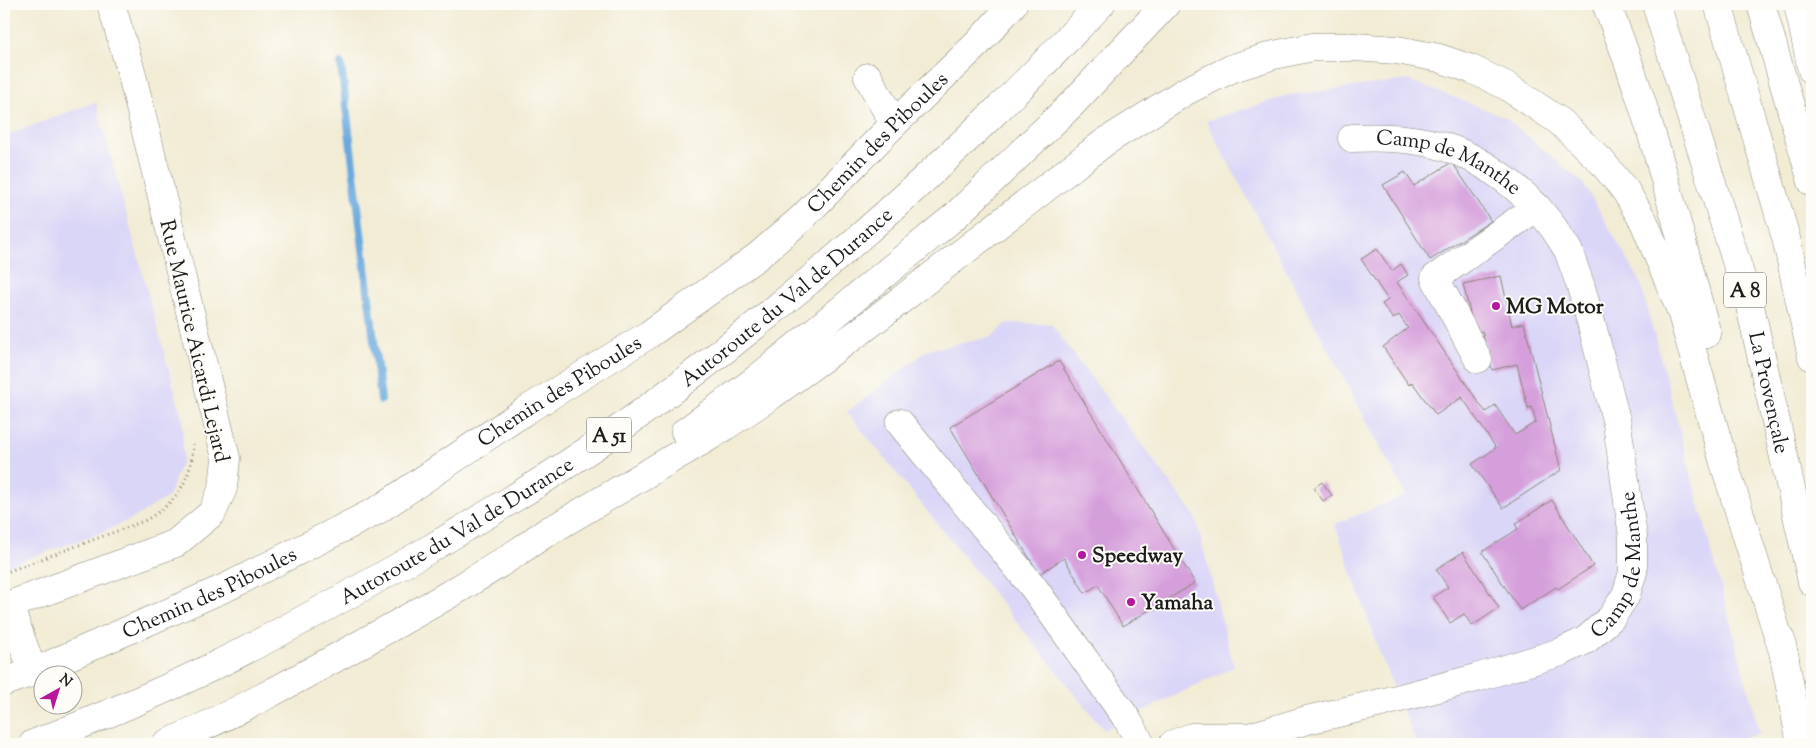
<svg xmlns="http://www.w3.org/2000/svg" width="1816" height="748" viewBox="0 0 1816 748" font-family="'Sorts Mill Goudy',serif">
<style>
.built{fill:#dad6f7}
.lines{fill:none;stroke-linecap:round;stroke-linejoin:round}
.stream{stroke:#6caade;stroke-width:8}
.building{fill:#d59fdb}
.minor-casing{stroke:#878478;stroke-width:29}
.highway-casing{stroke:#878478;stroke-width:29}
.path{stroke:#878478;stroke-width:3;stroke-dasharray:1 4;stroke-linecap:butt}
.minor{stroke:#fff;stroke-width:28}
.highway{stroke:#fff;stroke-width:28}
.poi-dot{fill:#b5179e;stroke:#fdfcf7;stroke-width:2}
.labels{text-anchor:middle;stroke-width:4;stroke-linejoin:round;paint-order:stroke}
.shield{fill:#fdfcf7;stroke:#605f5e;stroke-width:1}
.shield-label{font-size:20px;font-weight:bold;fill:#1c1c1c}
.street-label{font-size:21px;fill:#1c1c1c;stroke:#fdfcf7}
.poi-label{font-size:21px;font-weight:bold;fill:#1c1c1c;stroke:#fdfcf7;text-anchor:start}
</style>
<rect width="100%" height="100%" fill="#fdfcf7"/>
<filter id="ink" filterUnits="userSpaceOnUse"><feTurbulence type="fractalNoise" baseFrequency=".02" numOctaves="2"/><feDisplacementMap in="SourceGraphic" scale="10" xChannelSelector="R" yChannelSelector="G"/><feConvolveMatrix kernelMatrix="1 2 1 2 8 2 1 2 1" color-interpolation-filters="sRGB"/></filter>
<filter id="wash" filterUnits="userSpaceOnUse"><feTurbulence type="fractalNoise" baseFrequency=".0096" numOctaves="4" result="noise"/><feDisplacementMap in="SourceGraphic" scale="20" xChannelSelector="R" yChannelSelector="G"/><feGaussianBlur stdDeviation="1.12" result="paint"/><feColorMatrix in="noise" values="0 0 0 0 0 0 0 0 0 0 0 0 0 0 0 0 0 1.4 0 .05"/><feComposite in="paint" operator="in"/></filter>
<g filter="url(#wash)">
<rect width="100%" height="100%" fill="#f2ecd5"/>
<!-- built -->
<path class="built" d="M1408,80L1505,117L1583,183L1640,281L1760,734L1713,744H1417L1381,657L1335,524L1406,495L1206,121L1289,95Z
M96,102L183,421V458L168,497L134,518L95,535L4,567V136Z
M1007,323L1051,324L1195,516L1234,667L1104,730L847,412L928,350L991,337Z"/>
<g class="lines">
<!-- stream -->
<path class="stream" d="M341,64L381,400"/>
</g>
<g id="blocks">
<!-- building -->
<path class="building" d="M1452,162L1491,221L1430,260L1383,185L1405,172L1414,186Z
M1377,249L1392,271L1401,264L1408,275L1397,282L1481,406L1486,412L1495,405L1515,435L1536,422L1532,407L1528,408L1517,364L1492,370L1482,331L1475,333L1463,284L1501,276L1512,326L1524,323L1561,470L1503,508L1472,464L1496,448L1462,397L1436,415L1412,382L1409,385L1383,347L1408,328L1399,315L1393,319L1382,304L1388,300L1361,259Z
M1059,361L1195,583L1123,626L1098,585L1085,593L1064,558L1039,574L950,427Z
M1322,482L1332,495L1323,501L1314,488Z
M1552,500L1593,566L1558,589L1556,587L1520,610L1482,552L1518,529L1515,524Z
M1463,552L1499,608L1472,626L1464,614L1450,623L1433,597L1448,587L1436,569Z"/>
</g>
</g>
<g filter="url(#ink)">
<use href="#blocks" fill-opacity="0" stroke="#878478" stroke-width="1"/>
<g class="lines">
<!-- minor casing -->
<g class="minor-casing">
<g id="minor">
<path d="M868,77L894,124"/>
<path id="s1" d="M1352,138C1433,134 1478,150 1537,207"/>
<path d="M900,423L1034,588L1127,719L1141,744"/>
<path d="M9,605L33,672"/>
<path d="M4,607L176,543L212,513L223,488L226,458L131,71L111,4"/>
<path id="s2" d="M4,682L33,672L229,586L378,510L525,411L648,335L758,256L802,218L894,124L978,43L1013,4"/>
<path id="s3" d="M1173,744L1192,737H1249L1307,720L1385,702L1476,678L1561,652L1586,640L1611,618L1626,595L1633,572V537L1617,424L1593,329L1581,287L1568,250L1553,227L1537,207L1435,278L1478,359"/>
</g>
</g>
<!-- highway casing -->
<g class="highway-casing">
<g id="highway">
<path d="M1606,4C1650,110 1676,223 1707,334"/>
<path id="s4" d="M1656,4L1750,306L1812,582"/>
<path d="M1718,4L1786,238L1812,357"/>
<path d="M1761,4L1812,182"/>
<path d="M1798,4L1812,70"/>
<path d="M685,432L754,381L954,217L1072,104L1166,4"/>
<path d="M536,539L712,435L772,395L862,330L1105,142L1186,91L1233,68L1274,55L1313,47H1354L1397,50L1439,58L1471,69L1505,85L1559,121L1601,161L1625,190L1644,222L1681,311L1724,463L1785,658"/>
<path d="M1781,640L1801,744"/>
<path id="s5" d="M33,744C94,720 155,695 214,666C287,630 358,590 428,550C502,506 575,462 644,411C768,320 885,219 995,112C1032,77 1066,40 1101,4"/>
<path d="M166,744C232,715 296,680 359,645C424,609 490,573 551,529"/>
</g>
</g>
<!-- path -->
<path class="path" d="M4,573L144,521C176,504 192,480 193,444"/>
<!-- minor -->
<use href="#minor" class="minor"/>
<!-- highway -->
<use href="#highway" class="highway"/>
</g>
</g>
<!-- markers -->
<g class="poi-dot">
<circle cx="1496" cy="306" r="5"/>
<circle cx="1082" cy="555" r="5"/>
<circle cx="1131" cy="602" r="5"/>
</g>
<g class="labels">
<!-- shield labels -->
<g class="shield">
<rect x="1724" y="272.5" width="42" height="35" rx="4"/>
<rect x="586.5" y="417.5" width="45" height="35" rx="4"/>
</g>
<g class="shield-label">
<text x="1745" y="297">A 8</text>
<text x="609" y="442">A 51</text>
</g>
<!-- street labels -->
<g class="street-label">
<text dy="7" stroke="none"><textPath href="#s2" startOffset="1034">Chemin des Piboules</textPath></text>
<text dy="7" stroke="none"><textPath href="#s1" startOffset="102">Camp de Manthe</textPath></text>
<text dy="7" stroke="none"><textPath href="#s5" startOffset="880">Autoroute du Val de Durance</textPath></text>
<text transform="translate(195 341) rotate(77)" y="7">Rue Maurice Aicardi Lejard</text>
<text dy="7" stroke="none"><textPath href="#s2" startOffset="629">Chemin des Piboules</textPath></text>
<text dy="7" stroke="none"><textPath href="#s4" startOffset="405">La Provençale</textPath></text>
<text dy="7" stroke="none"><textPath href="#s5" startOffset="475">Autoroute du Val de Durance</textPath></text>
<text dy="7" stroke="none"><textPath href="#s3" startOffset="516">Camp de Manthe</textPath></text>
<text dy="7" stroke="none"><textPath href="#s2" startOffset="224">Chemin des Piboules</textPath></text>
</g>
<!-- poi labels -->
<g class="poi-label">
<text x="1506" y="313">MG Motor</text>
<text x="1092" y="562">Speedway</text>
<text x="1141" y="609">Yamaha</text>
</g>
</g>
<!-- margin -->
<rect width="1816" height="748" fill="none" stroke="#fdfcf7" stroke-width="20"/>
<!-- north arrow -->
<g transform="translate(58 690) rotate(39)"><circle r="24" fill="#fdfcf7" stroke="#a3a29f"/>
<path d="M0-4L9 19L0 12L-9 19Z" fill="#b5179e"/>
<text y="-8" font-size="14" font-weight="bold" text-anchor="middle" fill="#1c1c1c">N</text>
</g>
</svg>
